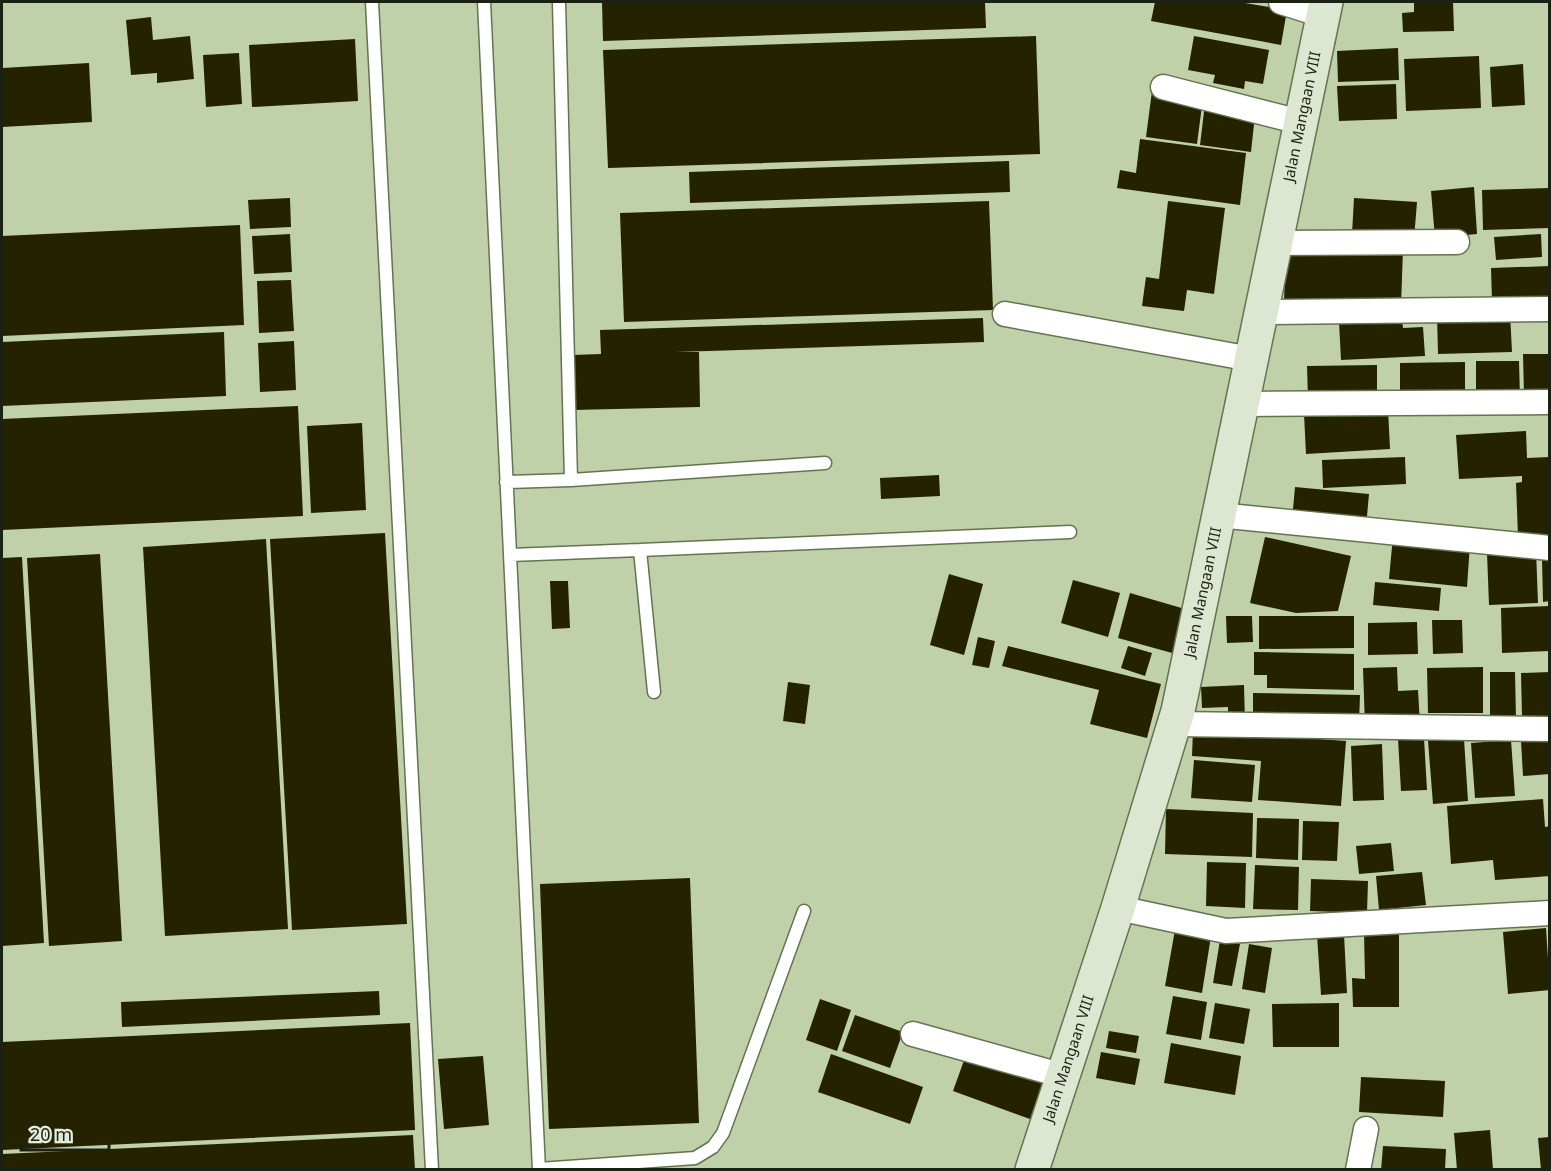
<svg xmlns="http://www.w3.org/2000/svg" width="1551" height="1171" viewBox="0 0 1551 1171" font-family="'Noto Sans',sans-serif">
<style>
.building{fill:#242200}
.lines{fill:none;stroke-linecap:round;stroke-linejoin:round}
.lane-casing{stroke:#647350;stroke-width:15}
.street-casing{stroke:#647350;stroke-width:27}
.secondary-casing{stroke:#647350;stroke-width:36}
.lane{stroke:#fff;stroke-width:12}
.street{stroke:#fff;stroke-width:24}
.secondary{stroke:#dde6d0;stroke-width:33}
.labels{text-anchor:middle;stroke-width:6;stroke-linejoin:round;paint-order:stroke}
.street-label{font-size:15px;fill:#1b2113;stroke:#e5eedb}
</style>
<rect width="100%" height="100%" fill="#c0d1aa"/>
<!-- building -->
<path class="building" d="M602,2H985L986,28L603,41Z
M1155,2H1239L1287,10L1281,45L1151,21Z
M1414,2H1453L1454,31L1403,32L1402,13L1414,12Z
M151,17L153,40L190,36L194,79L157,83V73L131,75L126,20Z
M1036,36L1040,154L608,168L603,50Z
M1194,36L1269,50L1263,84L1245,81L1244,89L1213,83L1215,75L1188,70Z
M355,39L358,101L252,107L249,45Z
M1398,48L1399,80L1338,82L1337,51Z
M239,53L242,104L206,107L203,55Z
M1479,56L1481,108L1406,111L1404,59Z
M89,63L92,122L2,127V68Z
M1523,64L1525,105L1492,107L1490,67Z
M1396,84L1397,119L1339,121L1337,86Z
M1152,91L1203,98L1197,144L1146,137Z
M1205,103L1255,115L1251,152L1200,145Z
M1140,139L1246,153L1240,205L1117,188L1120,170L1136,173Z
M1009,161L1010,192L690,203L689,172Z
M1474,187L1477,234L1435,238L1431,191Z
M1550,188V228L1483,230L1482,190Z
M290,198L291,227L250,229L248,200Z
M1354,198L1417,202L1414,239L1352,234Z
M989,201L993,310L624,322L620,213Z
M1168,201L1225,208L1214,294L1187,290L1184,311L1142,306L1146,277L1159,279Z
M240,225L244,325L2,336V236Z
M290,234L292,272L254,274L252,236Z
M1541,234L1542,257L1496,260L1494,237Z
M1286,245L1403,249L1401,306L1284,302Z
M1550,266V299L1492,301L1491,268Z
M291,280L294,331L259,333L257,281Z
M1510,313L1512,352L1438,354L1437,315Z
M983,318L984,342L676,352H699L700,407L573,410L572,355L601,354L600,330Z
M1402,319L1403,328L1423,327L1425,356L1341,360L1339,322Z
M224,332L226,396L2,406V342Z
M294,341L296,390L260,392L258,343Z
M1523,354H1550V395L1524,396Z
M1476,361H1519L1520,398H1476Z
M1465,362V400H1400V363Z
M1377,365V398L1308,399L1307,366Z
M298,406L303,516L2,530V419Z
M1388,409L1390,449L1306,454L1304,414Z
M362,423L366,510L311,513L307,426Z
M1526,431L1527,458L1550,457V535L1518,536L1516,483L1522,482V476L1459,479L1456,435Z
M1405,457L1406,484L1323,488L1322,460Z
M939,475L940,496L881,499L880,478Z
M1295,487L1369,494L1366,527L1292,520Z
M385,533L407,924L292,930L270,539Z
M1393,536L1470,544L1467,587L1389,579Z
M1265,537L1351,556L1338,611L1296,613L1250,603Z
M266,539L288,929L165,936L143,547Z
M1536,550L1538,603L1489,605L1487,553Z
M100,554L122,941L49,946L27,558Z
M22,557L44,943L2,946V558Z
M1550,558V601L1543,602L1542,559Z
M949,574L983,584L964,655L930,645Z
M1073,580L1120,593L1108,637L1061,623Z
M550,581H568L570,628L552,629Z
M1375,582L1441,588L1439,611L1373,605Z
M1130,593L1185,609L1172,653L1118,638Z
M1550,606V651L1502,653L1501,608Z
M1226,616H1252L1253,642L1227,643Z
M1259,616H1354V648L1259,649Z
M1432,620H1462L1463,653L1433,654Z
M1417,622L1418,654L1368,655V623Z
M978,637L995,641L989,668L972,665Z
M1008,646L1161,684L1147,738L1090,724L1099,690L1002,666Z
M1128,646L1152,653L1145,676L1121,668Z
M1254,652L1354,654V690L1267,688V675H1254Z
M1397,667L1398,691L1418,690L1420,724L1365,726L1363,668Z
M1483,667V713H1428L1427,668Z
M1490,672H1515L1516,719H1490Z
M1550,672V716L1522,717L1521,673Z
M788,682L810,685L805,724L783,721Z
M1244,685L1245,723L1228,724V707L1202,708L1201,687Z
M1253,693L1360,695L1359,723L1253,721Z
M1193,730L1346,741L1341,806L1258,800L1261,761L1192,756Z
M1424,738L1427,790L1401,791L1398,739Z
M1464,739L1468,801L1433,804L1428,741Z
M1550,739V774L1523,776L1521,741Z
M1511,740L1515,796L1475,798L1471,743Z
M1382,744L1384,800L1353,801L1351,746Z
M1194,760L1255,765L1252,802L1191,798Z
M1543,799L1545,827L1550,826V876L1495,880L1493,860L1451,864L1447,806Z
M1166,809L1253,813L1252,857L1165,854Z
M1257,818L1299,819L1298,860L1256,858Z
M1303,821L1339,822L1337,861L1302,860Z
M1391,843L1394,871L1359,874L1356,846Z
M1207,862L1246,863L1245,908L1206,906Z
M1255,865L1299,867L1298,910L1253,909Z
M1422,872L1426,905L1379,910L1376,876Z
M690,878L699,1123L549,1129L540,884Z
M1311,879L1368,881L1367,913L1310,911Z
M1546,928L1550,990L1508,994L1503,932Z
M1175,930L1211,936L1202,993L1165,986Z
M1364,932H1399V1007H1353L1352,978L1365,979Z
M1344,934L1347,993L1321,995L1317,935Z
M1220,940L1240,944L1232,986L1213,983Z
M1249,944L1272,948L1265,993L1242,989Z
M379,991L380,1015L122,1027L121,1002Z
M1173,996L1207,1002L1201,1040L1166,1034Z
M820,999L851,1010L837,1051L806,1040Z
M1215,1003L1250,1009L1244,1044L1209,1038Z
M1339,1003V1047H1273L1272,1004Z
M855,1015L903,1032L890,1068L842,1051Z
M410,1023L415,1130L2,1150V1042Z
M1109,1031L1139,1036L1136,1053L1106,1048Z
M1171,1043L1241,1056L1235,1095L1164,1083Z
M967,1052L1044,1079L1030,1119L953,1091Z
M1101,1052L1140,1059L1135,1085L1096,1078Z
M831,1054L923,1087L910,1124L818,1092Z
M483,1056L489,1125L444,1129L438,1059Z
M1361,1077L1445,1081L1443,1117L1359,1112Z
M1490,1130L1493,1170H1457L1454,1133Z
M413,1135L415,1170H2V1154Z
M1550,1137V1170H1541L1538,1138Z
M1383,1146L1446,1149L1445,1170H1381Z"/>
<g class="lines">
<!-- lane casing -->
<g class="lane-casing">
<path id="lane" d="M372,2L432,1170
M484,2L539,1170
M559,2L571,480
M506,482L571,480L825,463
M640,550L1070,532
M510,555L640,550L654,692
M539,1169L695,1158L713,1147L723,1133L804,911"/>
</g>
<!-- street casing -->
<g class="street-casing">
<path id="street" d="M1281,2L1322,15
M1163,87L1300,122
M1275,243L1457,242
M1260,312L1550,309
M1005,314L1251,359
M1241,404L1550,402
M1218,515L1550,548
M1173,724L1550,729
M1118,908L1226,931L1550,913
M913,1034L1064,1076
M1358,1170L1366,1129"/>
</g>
<!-- secondary casing -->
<g class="secondary-casing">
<g id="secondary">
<path id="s1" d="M1032,1170L1118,908L1178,711L1326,2"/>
</g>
</g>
<!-- lane -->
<use href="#lane" class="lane"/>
<!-- street -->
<use href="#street" class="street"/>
<!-- secondary -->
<use href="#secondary" class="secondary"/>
</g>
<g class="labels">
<!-- street labels -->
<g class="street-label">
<text dy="5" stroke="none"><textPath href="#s1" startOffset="1089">Jalan Mangaan VIII</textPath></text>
<text dy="5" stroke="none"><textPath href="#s1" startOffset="603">Jalan Mangaan VIII</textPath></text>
<text dy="5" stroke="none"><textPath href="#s1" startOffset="117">Jalan Mangaan VIII</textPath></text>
</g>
</g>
<!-- border -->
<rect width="1551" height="1171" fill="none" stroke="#1b2113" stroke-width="6"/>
<!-- scale -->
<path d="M21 1141v9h88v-9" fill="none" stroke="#1b2113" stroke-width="3"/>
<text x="30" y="1141" font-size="18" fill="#1b2113" stroke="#e5eedb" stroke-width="4.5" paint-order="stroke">20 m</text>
</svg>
